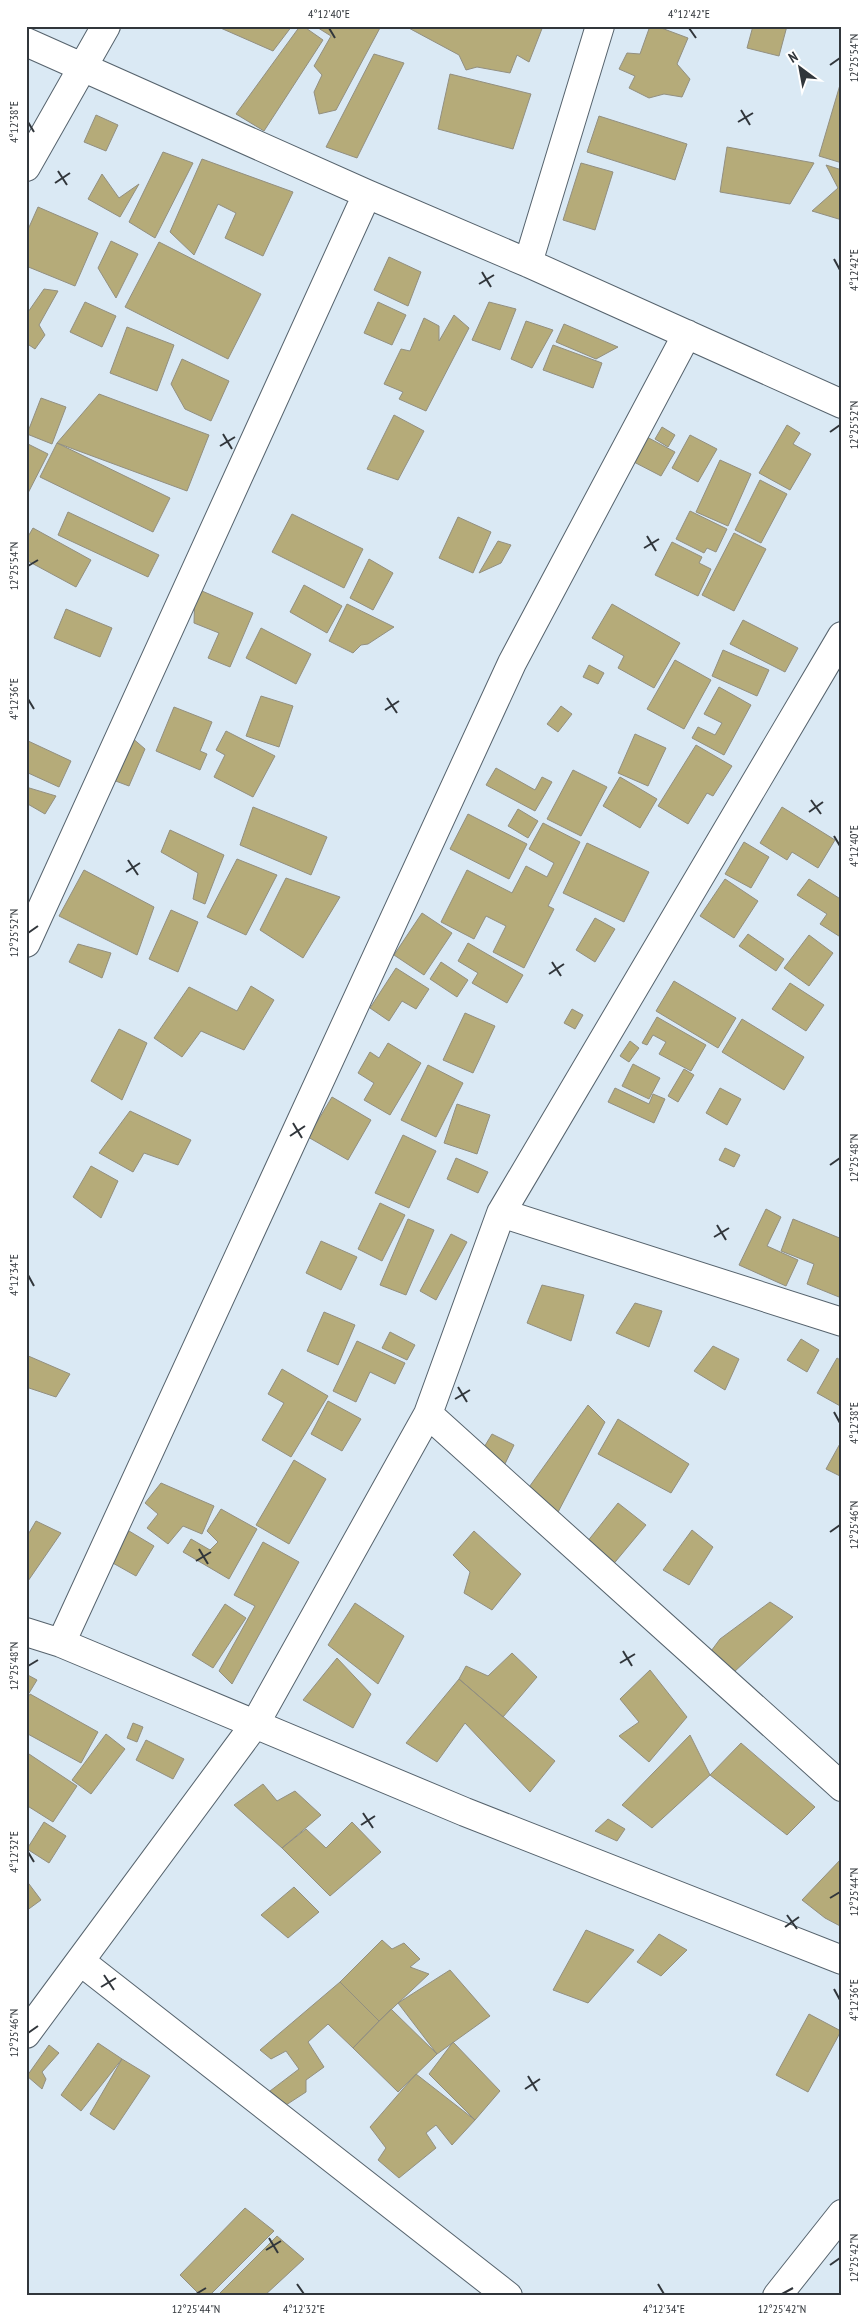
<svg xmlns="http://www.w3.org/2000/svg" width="868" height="2322" viewBox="0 0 868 2322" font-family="'PT Sans Narrow',sans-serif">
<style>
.building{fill:#b5ab79;stroke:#928f80}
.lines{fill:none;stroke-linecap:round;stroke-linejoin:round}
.street-casing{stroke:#56636d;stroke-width:30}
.street{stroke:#fff;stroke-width:28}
.ticks{fill:none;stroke:#31363b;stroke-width:2}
.neatline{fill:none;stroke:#31363b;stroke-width:2}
.ticks-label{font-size:12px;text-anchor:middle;fill:#31363b}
</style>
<rect width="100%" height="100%" fill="#dae9f4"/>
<!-- building -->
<path class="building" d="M216,26H292L273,51Z
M300,26H303L323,40L264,131L236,114Z
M381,26L336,110L319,114L314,92L322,75L314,66L331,36L315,26Z
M405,26H543L529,62L517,55L510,73L477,67L466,70L459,55Z
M650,26H656L688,38L677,64L690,79L682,97L664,94L649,98L629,88L635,76L619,69L627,53L640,54Z
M753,26H787L779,56L747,48Z
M374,54L404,63L357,158L326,147Z
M450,74L531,94L513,149L438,129Z
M842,78V163L819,156Z
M96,115L118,125L106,151L84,142Z
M599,116L687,144L675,180L587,152Z
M727,147L814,163L790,204L720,192Z
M163,152L193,163L155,238L129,222Z
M202,159L293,192L263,256L225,238L236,213L218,204L194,255L170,232Z
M581,163L613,172L595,230L563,220Z
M826,165L842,170V220L812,211L838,188Z
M102,174L119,198L139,184L120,217L88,199Z
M38,207L98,233L75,286L26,266V234Z
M111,241L138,254L116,298L98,268Z
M159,242L261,294L228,359L125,307Z
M389,257L421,272L408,306L374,290Z
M44,289L58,291L39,325L45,335L35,349L26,343V315Z
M85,302L116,316L102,347L70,332Z
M378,302L406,315L392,345L364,333Z
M489,302L516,309L500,350L472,340Z
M454,315L469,328L426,411L399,399L403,392L384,384L401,349L410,351L424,318L439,326V341Z
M526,321L553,330L532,368L511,359Z
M564,324L618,347L596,359L556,342Z
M127,327L174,345L157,391L110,373Z
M553,345L602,363L593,388L543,370Z
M182,359L229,381L211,421L185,409L171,384Z
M99,394L209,435L187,491L57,443Z
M41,398L66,407L52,444L27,434Z
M394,415L424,431L398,480L367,469Z
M787,425L800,433L793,444L811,454L790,490L759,473Z
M662,427L675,435L668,447L655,439Z
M690,435L717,449L698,482L672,468Z
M645,436L675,452L661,476L632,461Z
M26,443L48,454L26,497Z
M57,443L170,498L153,532L40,477Z
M720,460L751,474L728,526L696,512Z
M760,480L787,494L761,543L735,530Z
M690,511L727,529L716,552L707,548L704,553L676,539Z
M68,512L159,555L148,577L58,535Z
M292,514L363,549L344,588L272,552Z
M458,517L491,532L473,573L439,558Z
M33,528L91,560L76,587L26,560V540Z
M734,533L766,549L734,611L702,595Z
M498,541L511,545L501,563L479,573Z
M672,542L702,557L699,563L711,569L698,596L655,575Z
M369,559L393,573L373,610L350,598Z
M304,585L342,606L327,633L290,612Z
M195,588L253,613L230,667L208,658L219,633L194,623Z
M347,604L394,627L368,644L361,645L353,653L329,641Z
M612,604L680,643L654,688L618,668L624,656L592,638Z
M66,609L112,628L100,657L54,638Z
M743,620L798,648L785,672L730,644Z
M261,628L311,654L296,684L246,658Z
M723,650L769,670L757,696L712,676Z
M675,660L711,680L684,729L647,709Z
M589,665L604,673L598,684L583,677Z
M719,687L751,705L724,755L692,738L698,727L715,735L722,723L704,714Z
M261,696L293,706L279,747L246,736Z
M561,706L572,714L558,732L547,724Z
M174,707L212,722L200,751L207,754L200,770L156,751Z
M226,731L275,756L253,797L214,777L225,755L216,750Z
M635,734L666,748L648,786L618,773Z
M131,737L145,749L129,786L113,780Z
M26,740L71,761L59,787L26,772Z
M696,745L732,766L713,796L707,793L688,824L658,806Z
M496,768L535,790L542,777L552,782L535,811L486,785Z
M573,770L607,787L581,836L547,819Z
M620,777L657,799L640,828L603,806Z
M26,787L56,796L45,814L26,803Z
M253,807L327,837L311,875L240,845Z
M782,807L835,840L818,868L792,852L787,860L760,843Z
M518,809L538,821L528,838L508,826Z
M468,814L527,844L509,879L450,849Z
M543,823L580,842L548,906L554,909L524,968L493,952L506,926L486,916L474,939L441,922L467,870L512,893L526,866L547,877L554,863L529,849Z
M170,830L224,855L205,904L193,899L198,873L161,852Z
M744,842L769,857L751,888L725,874Z
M587,843L649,872L624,922L563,893Z
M237,859L277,875L246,935L207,917Z
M84,870L154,907L137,955L59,916Z
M286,878L340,897L303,958L260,930Z
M725,879L758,901L734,938L700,916Z
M809,879L842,900V938L820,924L827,914L797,895Z
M171,910L198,922L178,972L149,959Z
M422,913L452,933L424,975L394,955Z
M595,918L615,929L595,962L576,950Z
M748,934L784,959L776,971L739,946Z
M809,935L833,953L809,986L784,968Z
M468,943L523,975L507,1003L472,983L478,973L458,961Z
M78,944L111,953L102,978L69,962Z
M441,962L468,980L457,997L430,979Z
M396,968L429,989L416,1009L402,1001L389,1021L370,1008Z
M674,981L736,1018L718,1048L656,1011Z
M790,983L824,1005L806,1031L772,1009Z
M251,986L274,1000L244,1050L201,1031L182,1057L154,1038L189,987L237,1011Z
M572,1009L583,1015L575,1029L564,1023Z
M465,1013L495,1026L473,1073L443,1060Z
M657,1017L706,1045L691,1071L659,1054L666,1042L653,1035L647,1045L642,1043Z
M742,1019L804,1057L784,1090L722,1052Z
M119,1029L147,1043L122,1100L91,1081Z
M630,1041L639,1048L629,1062L620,1056Z
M388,1043L421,1063L390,1115L364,1100L374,1083L358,1073L370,1052L379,1058Z
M633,1064L660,1078L649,1099L622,1086Z
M428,1065L463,1083L436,1137L401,1120Z
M684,1069L694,1075L678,1102L668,1096Z
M615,1088L649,1104L653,1094L665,1099L654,1123L608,1102Z
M720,1088L741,1099L727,1125L706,1113Z
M332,1097L371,1120L348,1160L308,1137Z
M457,1104L490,1115L477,1154L444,1143Z
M130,1111L191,1140L178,1165L144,1153L133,1172L99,1153Z
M403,1135L436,1151L409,1208L375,1193Z
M725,1148L740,1155L734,1167L719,1160Z
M456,1158L488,1172L478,1193L447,1179Z
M91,1166L118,1181L101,1218L73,1197Z
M380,1203L405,1215L382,1261L358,1249Z
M766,1209L781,1217L767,1246L798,1260L786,1286L739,1265Z
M408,1219L434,1230L406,1295L380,1285Z
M793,1219L842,1239V1290L839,1297L807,1284L814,1264L781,1251Z
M451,1234L467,1242L436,1300L420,1291Z
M321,1241L357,1257L341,1290L306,1273Z
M542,1285L584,1295L571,1341L527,1323Z
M635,1303L662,1311L649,1347L616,1333Z
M324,1312L355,1325L338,1365L307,1351Z
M390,1332L415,1345L407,1360L382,1348Z
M801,1339L819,1350L807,1372L787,1360Z
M357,1341L405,1363L395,1384L370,1372L356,1402L333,1391Z
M713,1346L739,1359L725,1390L694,1371Z
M26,1355L70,1374L56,1397L26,1387Z
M837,1358L842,1361V1407L817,1393Z
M282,1369L328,1396L291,1457L262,1440L284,1403L268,1394Z
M328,1401L361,1419L342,1451L311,1434Z
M588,1405L605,1422L556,1516L527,1490Z
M618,1419L689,1464L671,1493L598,1454Z
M492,1434L514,1445L503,1468L477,1459Z
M842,1440V1477L826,1469Z
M294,1460L326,1479L289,1544L256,1525Z
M161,1483L214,1506L202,1534L183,1526L168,1544L147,1528L158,1514L145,1503Z
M618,1503L646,1525L611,1567L587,1542Z
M221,1509L257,1529L229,1579L183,1552L191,1539L210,1550L218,1542L207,1531Z
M36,1521L61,1533L28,1581L26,1580V1538Z
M692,1530L713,1547L689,1585L663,1570Z
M129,1531L154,1546L136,1576L111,1562Z
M474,1531L521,1574L492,1610L464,1593L470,1572L453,1555Z
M263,1542L299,1562L232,1684L219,1671L255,1606L234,1595Z
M770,1602L793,1617L733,1673L703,1662L720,1639Z
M355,1603L404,1636L378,1684L328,1645Z
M225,1604L246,1618L213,1668L192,1655Z
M512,1653L537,1677L503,1717L459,1679L466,1666L488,1676Z
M337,1658L371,1694L353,1728L303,1700Z
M650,1670L687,1717L649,1762L619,1736L639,1722L620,1699Z
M26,1674L37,1680L26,1698Z
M459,1679L555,1761L530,1792L465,1723L437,1762L406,1743Z
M30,1694L98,1732L81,1763L26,1733V1701Z
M133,1723L143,1727L137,1742L127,1738Z
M106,1734L125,1749L91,1794L72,1780Z
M690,1735L710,1775L652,1828L622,1805Z
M146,1740L184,1759L173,1779L136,1760Z
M741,1743L815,1807L787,1835L710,1775Z
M26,1752L77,1786L53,1822L26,1805Z
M263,1784L277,1801L295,1791L321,1815L282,1848L234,1805Z
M608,1819L625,1829L617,1841L595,1831Z
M44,1822L66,1836L49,1863L27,1849Z
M352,1822L381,1852L330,1896L282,1848L306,1829L326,1848Z
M842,1858V1927L825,1918L802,1900Z
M26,1880L41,1900L26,1911Z
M294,1887L319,1912L288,1938L261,1915Z
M586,1930L634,1950L588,2003L553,1990Z
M659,1934L687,1950L661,1976L637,1962Z
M382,1940L392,1949L404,1943L420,1959L410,1967L429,1974L379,2021L340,1982Z
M450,1970L490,2016L437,2054L398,2003Z
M340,1982L379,2021L353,2048L328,2024L308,2042L324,2067L306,2080V2092L286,2105L270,2091L299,2069L286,2051L271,2059L260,2050Z
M391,2009L437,2054L398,2092L353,2048Z
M809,2014L841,2031L808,2092L776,2075Z
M453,2042L500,2091L475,2120L429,2074Z
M98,2043L122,2059L81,2111L61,2095Z
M49,2045L59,2053L42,2072L46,2079L42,2089L27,2076Z
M122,2059L150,2076L114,2130L90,2114Z
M416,2074L475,2120L452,2145L436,2125L426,2133L436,2148L399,2178L378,2160L386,2148L370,2127Z
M245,2208L274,2231L209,2296H201L180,2275Z
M277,2236L304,2259L264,2296H217Z"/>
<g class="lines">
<!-- street casing -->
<g class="street-casing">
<path id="street" d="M26,42L367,194L528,263L842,404
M26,167L106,26
M528,263L600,26
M26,943L367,194
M501,1213L842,1322
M428,1414L842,1787
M26,1632L61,1643L465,1812L842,1960
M61,1643L512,663L687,334
M80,1961L508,2296
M26,2034L255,1724L428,1414L501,1213L842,636
M777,2296L842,2214"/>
</g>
<!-- street -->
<use href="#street" class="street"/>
</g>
<!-- ticks -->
<path class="ticks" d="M329,28L335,38M689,28L696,38M830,65L840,58M741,110L750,125M28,122L34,132M738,122L753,113M58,171L67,185M55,183L70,173M834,259L840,270M482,272L491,287M479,284L494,275M830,432L840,425M223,434L232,449M220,446L235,437M647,536L656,551M644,548L659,539M28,566L38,560M387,698L397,713M28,699L34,709M385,710L399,701M811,800L821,814M809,812L823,802M834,836L840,846M128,860L138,875M126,872L140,863M28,933L38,926M552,962L561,976M549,974L564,964M293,1123L302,1138M290,1136L305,1126M830,1165L840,1158M717,1225L726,1240M714,1237L729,1228M28,1275L34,1286M458,1387L467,1402M455,1399L470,1390M834,1412L840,1423M830,1532L840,1525M199,1549L208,1564M196,1561L211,1552M623,1651L632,1666M620,1663L635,1654M28,1666L38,1660M363,1813L373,1828M361,1825L375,1816M28,1852L34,1862M830,1898L840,1892M787,1915L797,1929M785,1927L799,1917M104,1975L114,1990M101,1987L116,1978M834,1989L840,2000M28,2033L38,2026M528,2076L537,2091M525,2089L540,2079M269,2238L278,2253M266,2250L281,2241M830,2265L840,2258M297,2284L304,2294M658,2284L664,2294M196,2294L206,2288M782,2294L793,2288"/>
<!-- border -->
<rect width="868" height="2322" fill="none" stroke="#ffffff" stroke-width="55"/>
<!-- north arrow -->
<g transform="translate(800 68) rotate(328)" stroke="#ffffff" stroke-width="4" paint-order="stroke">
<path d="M0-4L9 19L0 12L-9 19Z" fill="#31363b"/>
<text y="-8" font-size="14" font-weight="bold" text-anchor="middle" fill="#31363b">N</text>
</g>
<rect x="28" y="28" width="812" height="2266" class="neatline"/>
<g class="ticks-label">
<text x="329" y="18">4°12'40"E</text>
<text x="689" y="18">4°12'42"E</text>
<text transform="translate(854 58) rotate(-90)" y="4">12°25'54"N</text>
<text transform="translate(14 122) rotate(-90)" y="4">4°12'38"E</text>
<text transform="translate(854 270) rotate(-90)" y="4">4°12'42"E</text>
<text transform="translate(854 425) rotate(-90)" y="4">12°25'52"N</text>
<text transform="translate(14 566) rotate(-90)" y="4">12°25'54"N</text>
<text transform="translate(14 699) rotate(-90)" y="4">4°12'36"E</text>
<text transform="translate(854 846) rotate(-90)" y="4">4°12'40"E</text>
<text transform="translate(14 933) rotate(-90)" y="4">12°25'52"N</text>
<text transform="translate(854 1158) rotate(-90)" y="4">12°25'48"N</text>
<text transform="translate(14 1275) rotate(-90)" y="4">4°12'34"E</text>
<text transform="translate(854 1423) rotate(-90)" y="4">4°12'38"E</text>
<text transform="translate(854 1525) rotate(-90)" y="4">12°25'46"N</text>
<text transform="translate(14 1666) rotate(-90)" y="4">12°25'48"N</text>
<text transform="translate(14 1852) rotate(-90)" y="4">4°12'32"E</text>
<text transform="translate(854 1892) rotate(-90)" y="4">12°25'44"N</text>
<text transform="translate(854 2000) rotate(-90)" y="4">4°12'36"E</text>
<text transform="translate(14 2033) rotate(-90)" y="4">12°25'46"N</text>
<text transform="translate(854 2258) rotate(-90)" y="4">12°25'42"N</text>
<text x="196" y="2313">12°25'44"N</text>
<text x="304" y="2313">4°12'32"E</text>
<text x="664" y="2313">4°12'34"E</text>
<text x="782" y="2313">12°25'42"N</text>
</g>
</svg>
